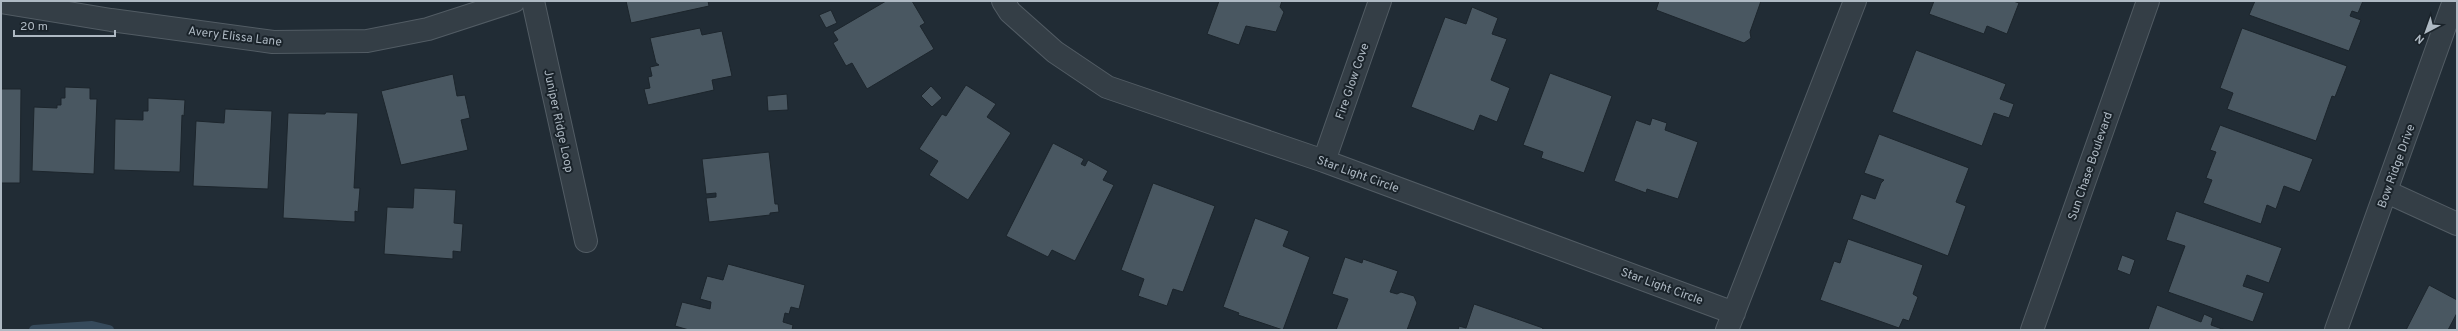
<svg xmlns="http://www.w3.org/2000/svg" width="2458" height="331" viewBox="0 0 2458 331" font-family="Overpass,sans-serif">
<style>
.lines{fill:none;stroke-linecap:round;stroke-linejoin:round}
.stream{stroke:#364a5b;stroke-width:10}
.building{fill:#495761;stroke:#1c252c}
.minor-casing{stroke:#525c64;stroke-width:24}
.minor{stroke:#343e46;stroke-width:22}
.labels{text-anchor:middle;stroke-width:4;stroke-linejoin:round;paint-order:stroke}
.street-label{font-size:12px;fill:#aeb9c3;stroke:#1a232a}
</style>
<rect width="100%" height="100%" fill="#212c35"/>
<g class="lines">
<!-- stream -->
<path class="stream" d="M34,330L92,326L109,330"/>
</g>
<!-- building -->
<path class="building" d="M626,1H708L709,6L631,23Z
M886,1H912L925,23L920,26L934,49L867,89L852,63L846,66L833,43L838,40L833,32Z
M1219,1H1282L1280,7L1284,12L1276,32L1246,26L1239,45L1207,34Z
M1659,1H1761L1750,32L1751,38L1744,43L1656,10Z
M1934,1H2013L2019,3L2007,34L1987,26L1984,34L1929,14Z
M2255,1H2363L2358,13L2352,11L2350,16L2361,20L2349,51L2249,15Z
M1472,7L1498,18L1492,34L1507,39L1491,80L1510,88L1497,122L1480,115L1474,131L1411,107L1445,17L1466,24Z
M831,10L837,23L826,28L819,15Z
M700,28L702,35L722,31L732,76L712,80L714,90L648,105L644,89L650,88L648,77L652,76L650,67L659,65L656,63L650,38Z
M2242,28L2347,66L2335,97L2332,96L2316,141L2227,109L2233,93L2220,88Z
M1916,50L2006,84L2000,99L2014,104L2009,118L1994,113L1982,146L1892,112Z
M1550,73L1612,96L1584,173L1541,158L1543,152L1523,145Z
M453,74L457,96L465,95L470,118L461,120L468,150L401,165L381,91Z
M966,85L996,104L987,117L1011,133L968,200L929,175L938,161L919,149L942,114L946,116Z
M931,86L942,98L932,107L921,96Z
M65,87L90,88V99H97L94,174L32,171L34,107L57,108V105H61V98H65Z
M1,89H21L20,183H1Z
M787,94L788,110L768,111L767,96Z
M148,98L185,100L184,116L182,115L180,172L114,170L115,119L143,120V111H148Z
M225,109L272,111L268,189L193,186L196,121L224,123Z
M326,112L358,113L354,188H360L358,212L355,211V222L283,218L288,113L325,114Z
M1652,118L1667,123L1665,130L1698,142L1678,199L1647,189L1646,193L1614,181L1636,120L1650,125Z
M2220,125L2313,159L2300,192L2284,186L2276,209L2267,205L2261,224L2203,203L2212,180L2206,178L2216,152L2210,150Z
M1879,134L1969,168L1956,202L1966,206L1948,256L1852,219L1861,194L1875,199L1881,183L1884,180L1864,173Z
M1053,143L1084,159L1081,164L1085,166L1088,160L1108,171L1103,180L1114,185L1075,261L1052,250L1048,257L1006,236Z
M769,152L775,204H778L779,212L770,213V215L709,222L706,198L716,197V193L706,194L702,159Z
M1153,183L1215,206L1183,292L1173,289L1167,306L1138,296L1144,279L1121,270Z
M414,188L456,190L454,223L463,224L461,252L453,251V259L384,254L387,207L413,208Z
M2176,211L2282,248L2269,283L2247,275L2243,286L2264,293L2253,322L2168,292L2185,246L2166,240Z
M1255,218L1289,231L1283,246L1310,257L1283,330L1238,315L1239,313L1223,307Z
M1848,239L1923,265L1913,294L1918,297L1909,321L1903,319L1899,328L1820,300L1834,261L1840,263Z
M2122,255L2135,260L2130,275L2117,270Z
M1345,257L1362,263L1363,259L1398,271L1390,292L1397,294L1401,292L1414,296L1417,303L1407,330H1336L1348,299L1332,294Z
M728,264L805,285L799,309L791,307L789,314L785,313L783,322L793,325L792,330H689L675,326L682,302L710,309L711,302L700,299L707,276L723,280Z
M2429,285L2457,300V313L2448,330H2406Z
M1474,304L1543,328L1542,330H1458L1459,326L1466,328Z
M2157,305L2201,322L2204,314L2213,318L2211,325L2225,330H2148Z"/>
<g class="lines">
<!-- minor casing -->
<g class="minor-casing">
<path id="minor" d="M533,1L586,241
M1003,1L1010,12L1055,52L1107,87L1324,161L1734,313
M1,2L111,20L273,42L367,41L428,29L514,1
M1324,161L1380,1
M2387,192L2457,224
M1727,330L1855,1
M2032,330L2148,1
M2336,330L2454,1"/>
</g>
<!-- minor -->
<use href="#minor" class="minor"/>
</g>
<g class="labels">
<!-- street labels -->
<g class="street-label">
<text transform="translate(235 36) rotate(7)" y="4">Avery Elissa Lane</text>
<text transform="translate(1352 81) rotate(-71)" y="4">Fire Glow Cove</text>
<text transform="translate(559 121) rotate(78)" y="4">Juniper Ridge Loop</text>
<text transform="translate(2090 166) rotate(-71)" y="4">Sun Chase Boulevard</text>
<text transform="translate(2396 166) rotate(-70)" y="4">Bow Ridge Drive</text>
<text transform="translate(1358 174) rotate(20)" y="4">Star Light Circle</text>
<text transform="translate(1662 286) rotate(20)" y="4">Star Light Circle</text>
</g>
</g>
<!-- border -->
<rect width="2458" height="331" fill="none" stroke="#aeb9c3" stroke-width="4"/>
<!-- north arrow -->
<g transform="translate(2426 32) rotate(221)" stroke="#1a232a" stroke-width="3" paint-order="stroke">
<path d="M0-3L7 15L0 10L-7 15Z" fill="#aeb9c3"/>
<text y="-6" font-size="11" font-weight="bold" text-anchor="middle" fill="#aeb9c3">N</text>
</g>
<!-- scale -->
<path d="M14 30v6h101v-6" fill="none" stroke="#aeb9c3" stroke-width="2"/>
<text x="20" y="30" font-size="12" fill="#aeb9c3" stroke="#1a232a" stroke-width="3" paint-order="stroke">20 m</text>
</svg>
